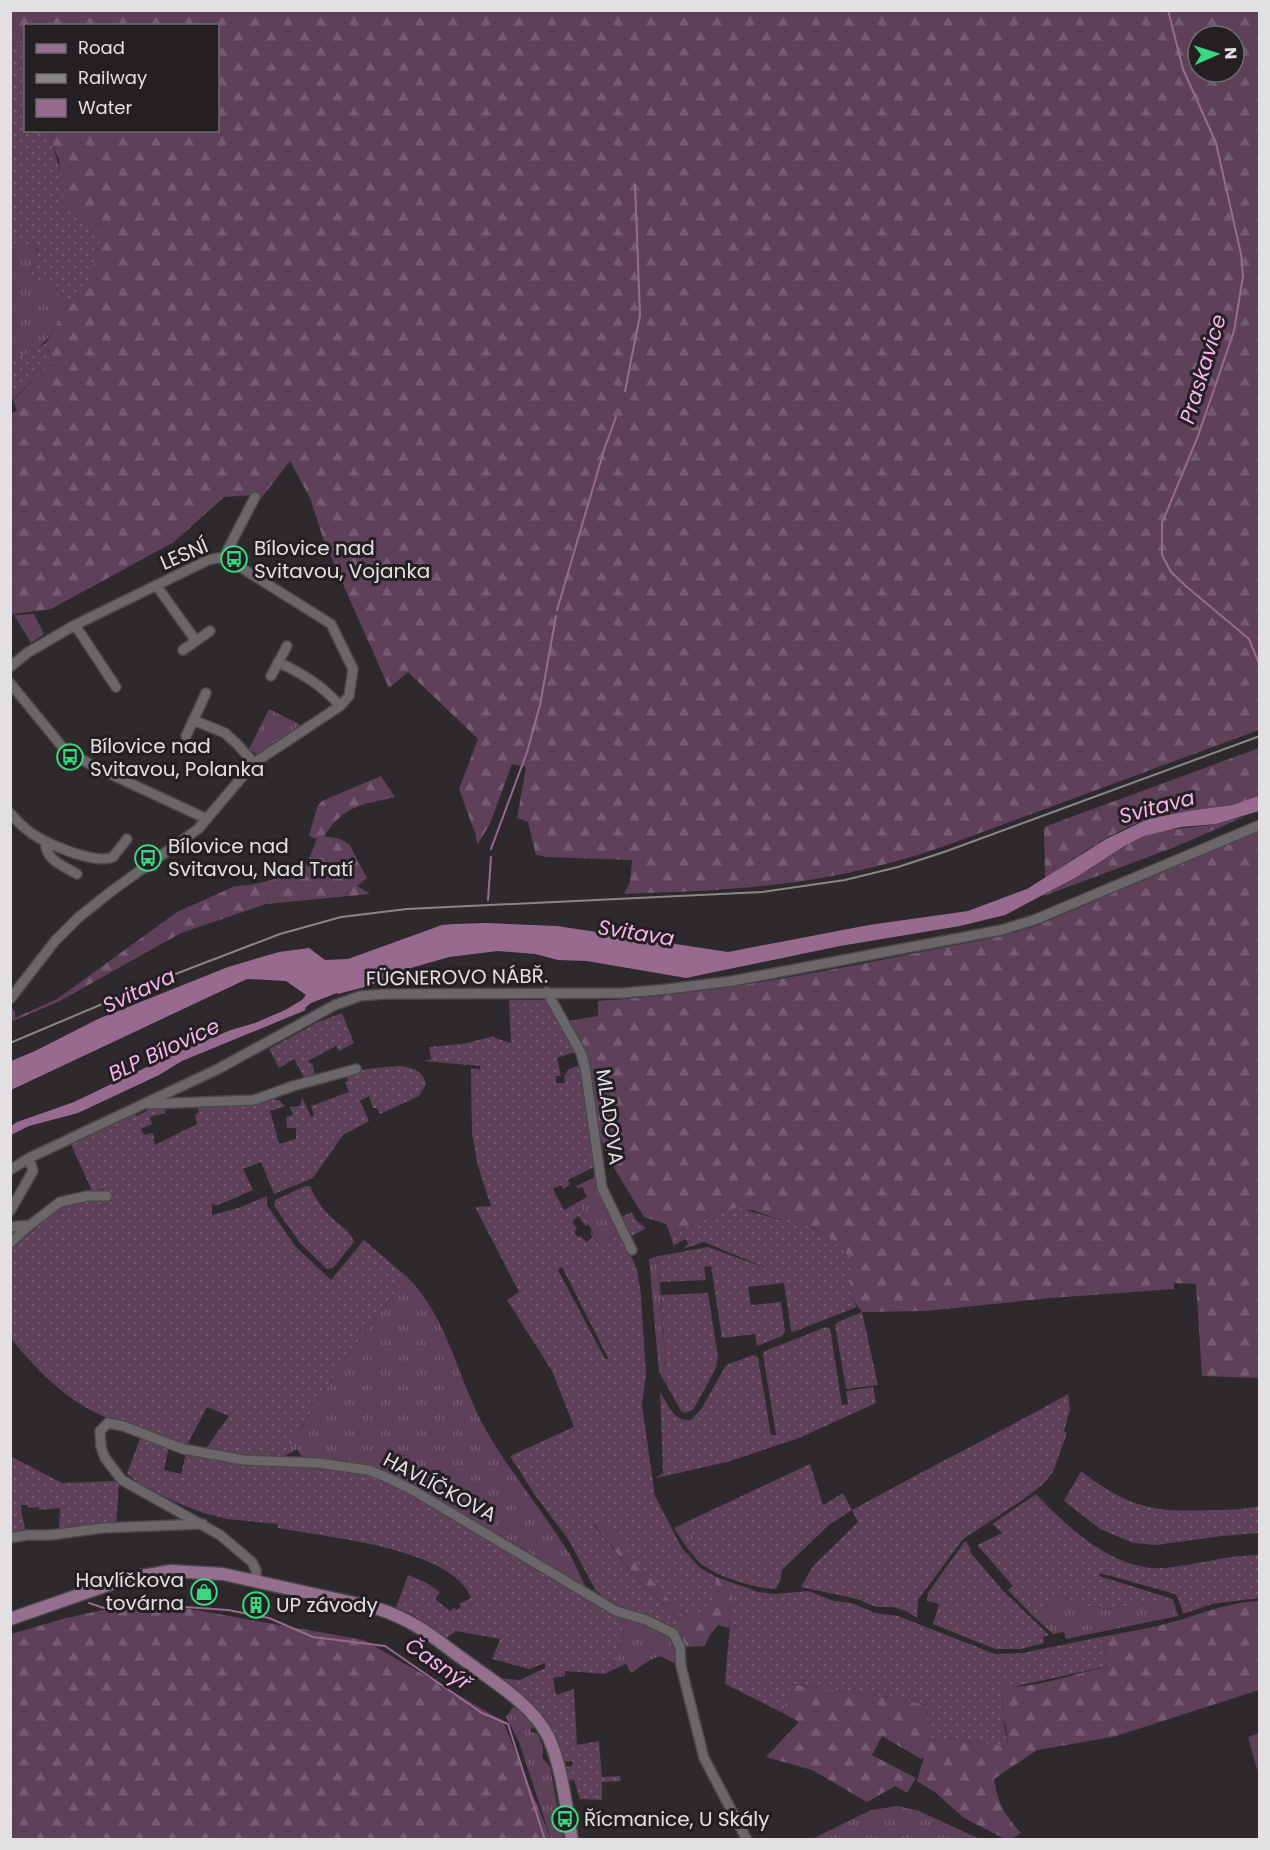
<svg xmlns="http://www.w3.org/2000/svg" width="1270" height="1850" viewBox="0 0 1270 1850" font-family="Poppins,sans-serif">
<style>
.grass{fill:url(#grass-tufts)}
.forest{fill:url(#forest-firs);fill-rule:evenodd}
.garden{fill:url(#garden-dots);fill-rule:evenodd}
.pitch{fill:#5e4059}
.water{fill:#996a90}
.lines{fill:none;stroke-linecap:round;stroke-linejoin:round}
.stream{stroke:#996a90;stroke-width:2}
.minor-casing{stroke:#4a484a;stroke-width:12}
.major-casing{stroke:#4a484a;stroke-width:15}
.minor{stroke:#6b666a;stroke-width:9}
.major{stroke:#94708e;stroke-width:12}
.rail{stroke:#898688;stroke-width:2}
.labels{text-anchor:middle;stroke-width:6;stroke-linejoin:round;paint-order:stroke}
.poi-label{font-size:20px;fill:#e2e0e2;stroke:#231f23;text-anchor:start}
.street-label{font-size:20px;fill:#e2e0e2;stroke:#231f23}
.water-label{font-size:21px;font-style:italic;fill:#fab4ed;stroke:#231f23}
</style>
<defs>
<pattern id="grass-tufts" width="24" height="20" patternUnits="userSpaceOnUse" patternTransform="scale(1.5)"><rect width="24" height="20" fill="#5e4059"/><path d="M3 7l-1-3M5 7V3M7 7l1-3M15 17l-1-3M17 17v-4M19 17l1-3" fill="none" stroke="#755b71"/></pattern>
<pattern id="forest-firs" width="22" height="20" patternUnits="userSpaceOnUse" patternTransform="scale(1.5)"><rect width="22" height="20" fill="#5e4059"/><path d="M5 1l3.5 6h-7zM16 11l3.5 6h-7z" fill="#755b71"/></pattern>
<pattern id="garden-dots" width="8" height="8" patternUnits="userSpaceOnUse" patternTransform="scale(1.5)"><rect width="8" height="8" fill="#5e4059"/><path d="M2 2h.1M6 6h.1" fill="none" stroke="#755b71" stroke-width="1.8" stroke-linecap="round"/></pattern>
</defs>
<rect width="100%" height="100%" fill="#2d292c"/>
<!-- grass -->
<path class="grass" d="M10,243L23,244L38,249L30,274L70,301C53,330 47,352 11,360Z
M269,709L301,725L260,753L256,754L249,749Z
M597,1173L620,1232L599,1245L578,1202L587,1197L582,1187L578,1189L576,1186L593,1178Z
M658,1256L667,1386L659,1372L649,1259Z
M407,1277C448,1316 458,1381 486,1430C509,1471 540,1507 565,1547C574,1559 579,1574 586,1587L303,1459L297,1449L283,1457L347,1356Z
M686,1522L694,1538L685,1545L674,1528Z
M1060,1595L1081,1605L1108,1609L1173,1599L1178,1616L1066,1639L1064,1632L1053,1634L1034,1617Z
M626,1619C643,1622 664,1627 676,1640L678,1665L660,1656L650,1660L631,1673L626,1664L608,1672L620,1648Z
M514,1706L531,1721L533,1727L531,1729V1732L537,1733C541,1742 545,1748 542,1757L550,1767L558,1810L555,1812L558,1830H562L564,1839H551L519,1742L506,1717Z
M898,1806L919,1811L980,1839H812L871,1810Z"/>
<!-- forest -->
<path class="forest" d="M11,11H1259V730L942,847C884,867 824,880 762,886C716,891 670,892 624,894L630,882L632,860L546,857L536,855L528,822L517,818L526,767L512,764L490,824L477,845L476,836L459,789L478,739L408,672L389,688L324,541L310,498L290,461L259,501L253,495L224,497L174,542L51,609L13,614L11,617L10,414L17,411L13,400L53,361L46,343L70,301L74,304L62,217L59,160L47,131L218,130V26H26L25,45L11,44ZM1198,36H1234V72H1198Z
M1259,748V796C1225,810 1187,810 1151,819C1113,829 1078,857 1045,878L1044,827Z
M381,776L395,797C359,806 346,804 324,836L340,839L349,844L367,878L357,886L370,894L266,904L181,933L58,1002L11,1022V1008L15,1011V1018L57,999L177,912L235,886L249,885L276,879L307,864L317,839L309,836L317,807L322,801Z
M1246,816L1175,847L1041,897L1075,878L1126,845L1144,836L1161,831L1216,824Z
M1259,831V1378L1202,1376L1196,1284L1174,1283V1289L1051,1298L925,1311L862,1312L850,1296L849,1257C826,1233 815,1225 782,1218L781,1220L752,1210L727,1209L670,1234L666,1224L644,1217L609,1160L597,1127L585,1051L567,1021L598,1016V1001C734,993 868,962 1002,936L1036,926Z
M601,1521L716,1592V1577L733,1583L732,1617L729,1628L718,1625L709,1636L705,1646L682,1647V1642L613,1605L597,1591L614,1602L684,1625L635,1576L593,1523Z
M145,1601L364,1640L503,1721L551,1839H11V1634L66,1618Z
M1259,1601V1690L1113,1737L1037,1750L994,1779C998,1804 1004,1814 1021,1833L1012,1839H1005L964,1818L936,1793L917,1781L924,1757L921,1759L882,1736L872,1755L916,1778L907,1793L895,1786L867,1802L812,1770L766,1757L799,1722L783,1713L790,1684L895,1698L927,1705L930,1738L974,1741L993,1745H1008L1006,1726L1003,1720L1002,1687C1037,1688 1074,1674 1108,1666L1101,1637C1128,1632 1156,1627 1183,1619C1209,1611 1232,1602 1259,1601Z"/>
<!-- garden -->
<path class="garden" d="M10,44L25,45L26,130L47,131C58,158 66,186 62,216L72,207L101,233L91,275L74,304L30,274L38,249L23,244L11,243Z
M46,343L53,361L11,401V360L33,351Z
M509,1000H545L550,1003L578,1051L557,1058L561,1076H556V1083H565L564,1076L569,1069L581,1065L596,1166L568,1180L570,1185L563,1189L561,1185L553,1189L564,1210L578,1202L591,1228L588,1224L586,1226L578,1216L572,1221L577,1229L574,1232L578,1237L580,1236L587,1242L592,1238L590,1229L599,1245L620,1232L637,1269L641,1295L646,1374L642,1405L655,1496L682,1548L699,1567L716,1577V1592L710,1610L685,1619L601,1521L593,1524L635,1576L685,1626H679L614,1602L596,1591L568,1539L535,1495L510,1456L574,1427L552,1371L507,1300L519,1292L475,1207L491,1206L478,1166L472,1134L471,1068L479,1069L480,1071V1066L424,1061L431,1059L429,1047L463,1044L494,1036L495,1038L511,1043ZM562,1267L608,1358V1359H605L558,1270Z
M342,1013L354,1043L339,1051L336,1046L308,1061L313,1065L315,1076L305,1079L294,1059L279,1068L269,1049L318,1022Z
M401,1066C414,1069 423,1070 426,1084L419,1096L380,1114L377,1108H373L369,1096L360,1101L369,1121L343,1135L313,1178L274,1194L261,1162L243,1169L253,1190L216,1206L212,1203V1215L238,1208L267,1196V1205L288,1236L296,1247L331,1280L364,1240L407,1277L347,1356L281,1460L205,1450L229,1416L207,1407L187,1445L182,1446C168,1439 154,1432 139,1427C129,1424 117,1422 107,1418C65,1400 40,1373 11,1339L10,1250L42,1223L40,1219L61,1205L104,1192L103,1189L92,1191L70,1142L135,1113L137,1116L148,1110L164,1108L165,1113L150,1117L152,1124L141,1129L144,1135L153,1133L155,1145L197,1124L195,1115L199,1112L197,1106L248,1105L271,1099L279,1100L285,1106L270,1111L279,1144L296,1139V1128H287L286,1117L293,1115L290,1107L300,1106L302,1097L311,1117L314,1115L311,1106L349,1092L345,1082L348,1081L346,1075C364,1068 381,1067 401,1066Z
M305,1186H310C315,1198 322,1209 332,1218C340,1226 351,1231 354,1242L333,1268L327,1269L300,1243L274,1206L275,1200Z
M739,1208L781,1220L782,1218C815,1225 826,1233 850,1257V1296L857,1307L793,1332L791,1330L784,1283L748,1287L751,1305L781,1302L785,1332L782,1336L757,1346L755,1334L722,1338L711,1266L704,1267L706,1280L660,1282L658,1256L708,1247L769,1269L704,1242L683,1249L688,1244L686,1239L674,1245L675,1251L670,1234L727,1209Z
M632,1212L636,1220L646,1228L632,1236L621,1217Z
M708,1293L718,1357L715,1370L693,1410L685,1413L681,1411L667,1386L661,1295Z
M862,1312L878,1385L846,1389L835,1325L838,1322Z
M826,1327L830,1328L842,1405L848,1404L846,1391L873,1387L876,1403L799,1438L727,1462L656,1478L663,1473L660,1392C668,1404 674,1422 691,1420L702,1408L726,1365L753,1355L758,1357L771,1435H776L763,1354L765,1351Z
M1068,1394L1070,1409L1064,1431L1067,1433L1053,1472L1043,1484L1024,1499L963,1539L918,1600L917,1618L906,1611L893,1607H876L857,1599L801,1587L813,1566L858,1522L852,1510L829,1525L782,1570L781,1579L776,1589C754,1588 717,1577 700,1563C695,1558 690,1551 685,1545L694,1538L686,1522L810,1464L823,1505L843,1493L852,1510C924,1470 997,1434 1068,1394Z
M141,1436L169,1446L164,1470L181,1474L186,1453L367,1471L387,1479L626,1619L620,1648L608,1672L605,1674L565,1671V1676L553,1678L556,1695L574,1689L577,1745L599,1741L602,1777L620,1776L621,1781L602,1782V1800L580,1799L574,1780L567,1781L564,1767L572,1766L573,1761L563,1762C553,1715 534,1706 498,1678L520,1680L545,1668V1663L529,1669L492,1659L500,1639L456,1631L445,1639L415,1616L396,1608L408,1575L425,1582L440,1592L435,1599L450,1611L454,1608L457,1610L461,1606L459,1604L471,1598C453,1548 325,1537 278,1528V1524L227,1519L203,1513L180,1504L143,1486L127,1474Z
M10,1456L62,1483L119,1481L116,1525L59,1531L60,1508L39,1510V1507L28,1508L27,1505H21V1510L26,1532L11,1535Z
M1081,1471C1126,1506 1152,1513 1209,1510C1226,1510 1243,1510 1259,1506V1533L1222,1536L1156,1545L1133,1543L1100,1529L1064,1501Z
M1036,1494C1068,1528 1114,1571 1164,1568C1196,1565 1227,1555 1259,1555V1598L1212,1604L1183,1614L1178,1598L1175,1594L1100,1573L1099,1576L1173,1599L1108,1609L1081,1605L1060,1595L1034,1617L1008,1590L1013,1586L977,1545L1002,1533L992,1524Z
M965,1541L971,1549L970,1552L1004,1592L1049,1635L1043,1637L1044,1643L1021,1649H995L933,1624L939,1604L927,1601L928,1593Z
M733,1583L759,1592L775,1594L808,1591L834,1601L852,1603L875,1613L898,1616L995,1654L1022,1653L1101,1637L1108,1666L1012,1687H1002L1003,1719L1008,1745H993L974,1741L929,1738L927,1705L895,1698L791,1684L783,1713L725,1684C727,1650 732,1617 733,1583Z"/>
<!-- pitch -->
<path class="pitch" d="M34,614L44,634L31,643L14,615Z
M1259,1733H1260L1259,1776L1248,1737Z"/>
<!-- water -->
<path class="water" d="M1259,796V811L1216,824L1181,827L1144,836L1126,845L1075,878L1005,915L960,926L840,946L686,978L587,961L558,960L535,954L498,951L449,957L411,968L368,986L338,994L337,993L311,1003L305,1008L306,1010L182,1061L159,1075L78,1113L29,1126L11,1135V1126L17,1122L74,1102L178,1052L231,1030L255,1023L285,1010L302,1000L306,995L286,981L247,979L11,1090V1061L35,1051L98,1019L228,967L279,952L309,948L325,960L348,959L442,925L455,924L486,923L557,926L728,952L869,925L968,911L1027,889L1106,839L1148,819L1189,811L1232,805Z"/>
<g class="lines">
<!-- stream -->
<path class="stream" d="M1168,10L1183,69L1216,143L1241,254L1243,276L1234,331L1198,436L1162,523V555L1171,572L1187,587L1249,639L1260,666
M625,391L640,315L635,185
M557,610L605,447L616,417
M491,849L527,752L540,705L556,616
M488,900L491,857
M89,1603L107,1609L127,1603L228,1610L269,1618L313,1637L385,1646L482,1713L508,1724L545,1840"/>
<!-- minor casing -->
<g class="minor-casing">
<path id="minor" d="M224,557L255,497
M156,585L196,641
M75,625L116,687
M183,650L210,631
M278,662C303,674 322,685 340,706
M10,667L27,653L75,625L208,560L224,557L331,624L353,669L349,696L340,706L254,763L198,829L113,890L79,917L55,941L10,999
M271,676L287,646
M10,683L64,749L93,766L207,819
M193,720L225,733L238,745L254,763
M186,736L206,693
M10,813C17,821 23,827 31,833C47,844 95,865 113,857L127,839
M45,841C46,861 62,865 77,874
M547,992L581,1053L585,1067L602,1188L632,1250
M149,1104L254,1100L293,1086L356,1069
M10,1170L29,1158L218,1069L335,1005L360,996L384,994L623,993L668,989L732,981L1001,930L1034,920L1260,825
M10,1211L33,1171L29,1158
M10,1227L30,1225L60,1202L87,1196H107
M10,1243L30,1225
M10,1538L27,1535H51L102,1528L203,1524
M256,1582V1570L252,1562L220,1535L122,1480L105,1458L101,1447L100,1431L108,1423L123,1426L183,1449L244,1460L318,1463L368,1470L386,1477L416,1492L616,1611L646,1620L673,1633L680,1647L681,1666L704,1758L747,1840"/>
</g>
<!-- major casing -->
<g class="major-casing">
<path id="major" d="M10,1619L125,1579L171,1571L223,1574L376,1608C391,1613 405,1619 418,1627C434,1636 448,1649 463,1659C492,1681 531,1703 548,1736C562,1766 566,1807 572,1840"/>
</g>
<!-- minor -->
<use href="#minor" class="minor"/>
<!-- major -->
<use href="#major" class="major"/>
<!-- rail -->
<path class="rail" d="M10,1043L152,983L280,934L341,917L407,909L762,892L845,880L898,867L944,852L1260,736"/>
</g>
<!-- icons -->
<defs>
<g id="bus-ring" transform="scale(1.35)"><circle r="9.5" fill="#231f23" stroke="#3ad77f" stroke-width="1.5"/><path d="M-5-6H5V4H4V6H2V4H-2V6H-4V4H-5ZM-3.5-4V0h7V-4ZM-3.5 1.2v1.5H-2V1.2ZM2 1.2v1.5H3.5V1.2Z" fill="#3ad77f"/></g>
<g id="shop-ring" transform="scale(1.35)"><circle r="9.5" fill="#231f23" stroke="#3ad77f" stroke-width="1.5"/><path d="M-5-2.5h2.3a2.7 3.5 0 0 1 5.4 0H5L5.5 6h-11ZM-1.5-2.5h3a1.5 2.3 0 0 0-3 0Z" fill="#3ad77f"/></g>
<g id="building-ring" transform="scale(1.35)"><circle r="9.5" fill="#231f23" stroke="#3ad77f" stroke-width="1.5"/><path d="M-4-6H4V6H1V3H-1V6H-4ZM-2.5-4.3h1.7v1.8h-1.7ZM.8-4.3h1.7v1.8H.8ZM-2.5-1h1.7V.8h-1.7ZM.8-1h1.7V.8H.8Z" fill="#3ad77f"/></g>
</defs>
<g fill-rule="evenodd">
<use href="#bus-ring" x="234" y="559"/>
<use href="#bus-ring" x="70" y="757"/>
<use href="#bus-ring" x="148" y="858"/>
<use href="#shop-ring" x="204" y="1592"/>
<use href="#building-ring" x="256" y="1605"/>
<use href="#bus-ring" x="565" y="1819"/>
</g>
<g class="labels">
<!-- poi labels -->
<g class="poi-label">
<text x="254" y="555">Bílovice nad<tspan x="254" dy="23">Svitavou, Vojanka</tspan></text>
<text x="90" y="753">Bílovice nad<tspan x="90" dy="23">Svitavou, Polanka</tspan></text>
<text x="168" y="853">Bílovice nad<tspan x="168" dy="23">Svitavou, Nad Tratí</tspan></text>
<text x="184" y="1587" text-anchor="end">Havlíčkova<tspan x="184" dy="23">továrna</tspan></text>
<text x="276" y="1612">UP závody</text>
<text x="584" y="1826">Řícmanice, U Skály</text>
</g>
<!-- street labels -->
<g class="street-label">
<text transform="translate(184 554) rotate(-23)" y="7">LESNÍ</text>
<text transform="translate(457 977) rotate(-1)" y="7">FÜGNEROVO NÁBŘ.</text>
<text transform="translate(610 1117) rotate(82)" y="7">MLADOVA</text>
<text transform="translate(440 1487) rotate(28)" y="7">HAVLÍČKOVA</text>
</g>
<!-- water labels -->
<g class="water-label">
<text transform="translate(1203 369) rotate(-73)" y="7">Praskavice</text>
<text transform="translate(1157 807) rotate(-15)" y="7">Svitava</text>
<text transform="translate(636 933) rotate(9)" y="7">Svitava</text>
<text transform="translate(139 991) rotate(-25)" y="7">Svitava</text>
<text transform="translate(164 1050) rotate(-25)" y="7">BLP Bílovice</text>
<text transform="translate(438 1664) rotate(35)" y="7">Časnýř</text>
</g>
</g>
<!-- border -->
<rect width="1270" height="1850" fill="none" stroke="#e2e0e2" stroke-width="24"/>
<!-- legend -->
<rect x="24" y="24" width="195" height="108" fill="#231f23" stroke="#6f6c6f" stroke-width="1.5"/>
<rect x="36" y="44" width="30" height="9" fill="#94708e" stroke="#6f6c6f" stroke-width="1.5"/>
<text x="78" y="54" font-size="18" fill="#e2e0e2">Road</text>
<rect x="36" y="74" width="30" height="9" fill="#898688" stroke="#6f6c6f" stroke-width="1.5"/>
<text x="78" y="84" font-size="18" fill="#e2e0e2">Railway</text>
<rect x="36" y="99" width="30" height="18" fill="#996a90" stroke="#6f6c6f" stroke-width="1.5"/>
<text x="78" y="114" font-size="18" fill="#e2e0e2">Water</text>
<!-- north arrow -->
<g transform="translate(1216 54) rotate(87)"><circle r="28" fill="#231f23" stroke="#6f6c6f" stroke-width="1.5"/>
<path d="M0-4.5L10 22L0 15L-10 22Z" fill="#3ad77f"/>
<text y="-9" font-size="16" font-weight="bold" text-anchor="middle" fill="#e2e0e2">N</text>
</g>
</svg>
